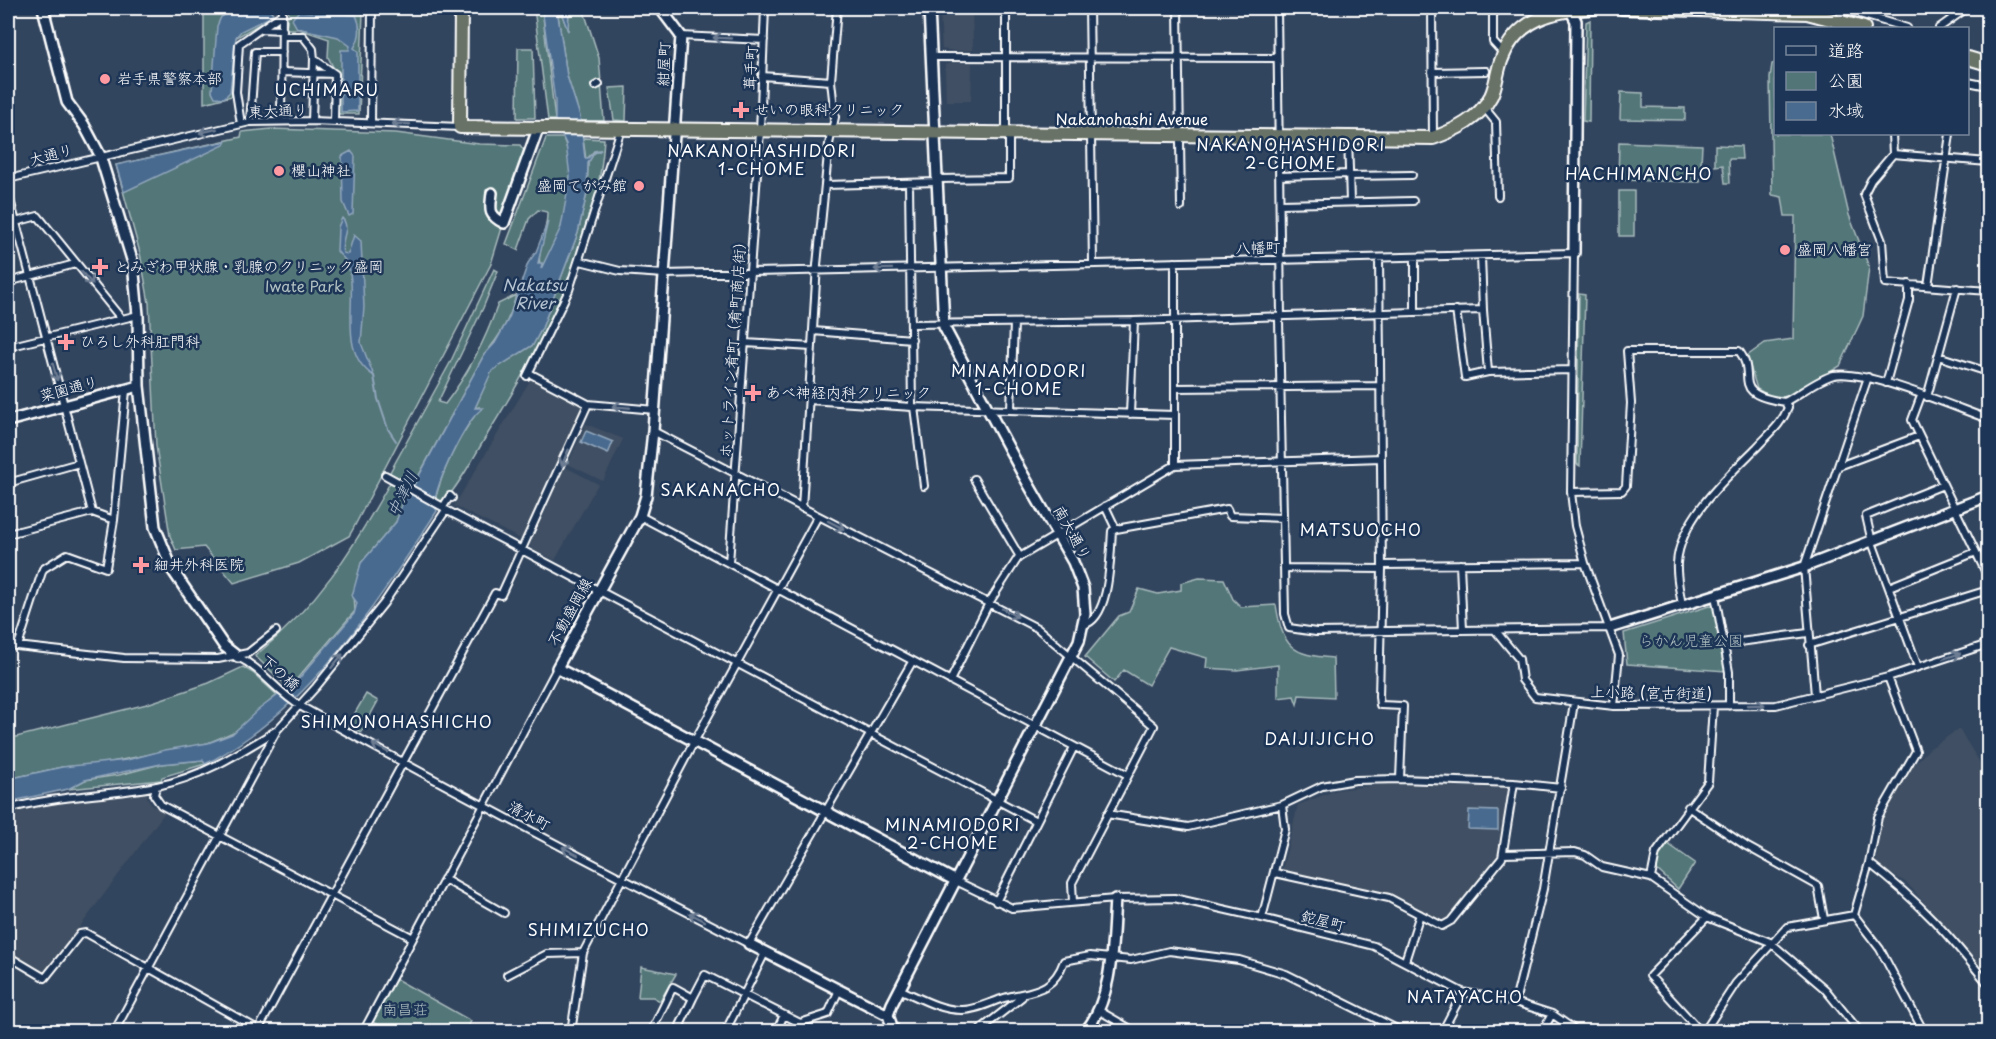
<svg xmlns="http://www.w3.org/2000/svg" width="1996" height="1039" viewBox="0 0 1996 1039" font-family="'Playpen Sans','Klee One',sans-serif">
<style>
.built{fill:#415063}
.green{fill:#527678;stroke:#a8babc;stroke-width:1.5}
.water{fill:#486b8f;stroke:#91a6bc;stroke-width:1.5}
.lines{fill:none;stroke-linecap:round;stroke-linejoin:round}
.stream{stroke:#91a6bc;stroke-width:2}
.street-casing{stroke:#fff;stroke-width:10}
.secondary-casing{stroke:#fff;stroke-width:14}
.highway-casing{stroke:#fff;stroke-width:16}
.street{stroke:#1d3557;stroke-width:6}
.secondary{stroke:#1d3557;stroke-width:9}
.highway{stroke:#697266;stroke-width:12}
.oneway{stroke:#6c7c92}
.poi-dot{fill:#ff9aa2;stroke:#1d3557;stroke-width:2}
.labels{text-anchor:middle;stroke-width:5;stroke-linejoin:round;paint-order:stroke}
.street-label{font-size:15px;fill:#fff;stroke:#1d3557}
.poi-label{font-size:15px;fill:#fff;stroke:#1d3557;text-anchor:start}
.park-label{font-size:15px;fill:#b1c1c2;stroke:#1d3557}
.neighbourhood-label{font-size:16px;letter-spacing:1.5px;fill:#fff;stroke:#1d3557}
.water-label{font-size:16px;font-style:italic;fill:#b6c4d2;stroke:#1d3557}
</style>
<rect width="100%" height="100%" fill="#32455e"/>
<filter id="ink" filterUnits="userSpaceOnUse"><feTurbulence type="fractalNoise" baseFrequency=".0167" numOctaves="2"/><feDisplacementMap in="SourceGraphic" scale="12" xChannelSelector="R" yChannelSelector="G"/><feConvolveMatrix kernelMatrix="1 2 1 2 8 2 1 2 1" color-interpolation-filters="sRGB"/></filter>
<g filter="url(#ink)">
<!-- built -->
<path class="built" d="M940,8H972L973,50L956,51L942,49Z
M953,63H972L971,101H946L945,65Z
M531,379L584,407L525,541L454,506Z
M586,424L623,439L603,481L568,464Z
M565,467L598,484L555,560L532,549L530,545Z
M1959,729L1988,776V976L1907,883L1876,865L1881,822L1911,768L1929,749Z
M1384,784L1506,788L1510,793L1498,857L1452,917L1442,923L1390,894L1282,871L1298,805L1337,790Z
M150,790L147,797L152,806L165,812L47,971L40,973L8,953V813L65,799Z"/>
<!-- green -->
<path class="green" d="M204,8H272L270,18L235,38L232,96L204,103Z
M289,8L363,12L359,114H339L335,108V71L328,57L329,39L299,29H286Z
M534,8H542L555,120H548Z
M569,8H583L599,58L604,121H581L567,76L558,15L561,12L568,31Z
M1590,20L1589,122L1583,121L1586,22Z
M518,48H533L535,118H517Z
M1775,63L1776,134H1830L1849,215L1869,267L1863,316L1840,366L1790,396L1772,397L1757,389L1747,356L1765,343L1793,339L1795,216H1785L1782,197L1772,195L1770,78L1772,64Z
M627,87L626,121L614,120L609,88Z
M1621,92L1643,93V107L1685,108V120L1620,119Z
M271,129L396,133L479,144L520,145L525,152L491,264L352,531L349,536L299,563L234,583L204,547L176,550L170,536L156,446L149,303L140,253L116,165L241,137L242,132Z
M546,138H563C580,175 563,238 541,270C535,253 548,231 547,212L538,210L529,219L518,250L506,244Z
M583,138L604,139C598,243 541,348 487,435C473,458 460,484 442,504L435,500C443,469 459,437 478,411L479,407L475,408L491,371L533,345L542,328L578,233L587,193L588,163L594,153L601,150L594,151L586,160Z
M1619,142L1702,145L1700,182L1618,180Z
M1715,145L1741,146L1742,159H1729L1730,183H1725L1723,165L1715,166Z
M1619,191H1634V236H1619Z
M494,269L498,271L483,308L438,402L445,404C469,373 485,341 498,304L516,295C511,318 500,337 484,355L412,488L389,474L450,363Z
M1579,294L1585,295L1580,466L1577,464Z
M391,481L408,491L396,522L361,563L354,593L355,611L289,688L255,656C319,604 351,552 391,481Z
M1199,578L1224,579L1233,599L1241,607L1276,605C1283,648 1292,655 1333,658L1334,697L1299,695L1297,704L1294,696L1278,698V665L1237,670L1206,668L1207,658L1169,647L1148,685L1124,670L1114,682L1085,657L1119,616L1129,612L1139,589L1158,594L1181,590V583Z
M1709,606L1715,607L1726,671L1627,664L1624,633Z
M243,667L253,673L277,695L236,731L208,743L101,764L62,767L8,779V739L147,704L209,683Z
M366,694L378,701L361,732L348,725Z
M203,760L205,764L162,777L161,780L68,789L85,780L119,775L161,764Z
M1668,844L1695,863L1678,889L1656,869L1660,855Z
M641,967L676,974L660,1001L653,997H638Z
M396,979L471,1021L466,1031H391L373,1022Z"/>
<!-- water -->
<path class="water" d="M542,8H569L568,31L561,12L558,15L567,76L580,116L585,158H588L595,151L601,150L594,153L588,163L587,193L578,233L542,328L533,345L492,371L475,408H483C465,420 437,482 434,505L437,511C376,604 314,703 215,759L205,764L203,760L161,764L85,780L68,789L8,802V779L62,767L127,760L165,750L208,743L232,734L258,710L297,681L354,614L357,603L352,596L361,563L396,522L406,493L413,487L484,355L495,343L509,318L528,263L536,252L548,221L538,263H542L541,269L561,227L570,177L566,144L555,121V101Z
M269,9L273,13L270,17L241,31L236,37L230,92L224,98L215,97L212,91L217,26L221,17L228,13Z
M299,11L356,15C361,26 361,37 354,48L358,51V111L341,112V50H349L350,46L338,37L297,28L292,19Z
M226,141L224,145L124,192L116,165Z
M351,151L355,156L353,214L349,216L343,202L342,156Z
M342,218C352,228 339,241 343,253L348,254L354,235L361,241L364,307L361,343L374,376C336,352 359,300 348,265C346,259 340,256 337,251L338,227Z
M586,431L613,442L608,454L581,442Z
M1469,810L1498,811V830L1468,829Z"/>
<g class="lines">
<!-- stream -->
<path class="stream" d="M374,376L378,399L388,429L396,441"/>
<!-- street casing -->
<g class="street-casing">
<path id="street" d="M1089,8L1093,263
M1178,8L1181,207
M1277,8L1281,317L1279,320L1285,614L1289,628L1316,632L1610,628
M1432,8L1433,138
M1493,8V42L1504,54
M1867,16L1869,8
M1839,21L1843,9L1907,28
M1939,28L1967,8
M261,29L283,30
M283,36H303L313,49L314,59L335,74L334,122
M681,36L764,40
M934,57L1277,58
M282,72L335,74
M1432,72L1486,71
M762,76L831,81
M1968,82L1988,86
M595,86L599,84
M1483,106L1496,122L1498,196
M281,121L282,8
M312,121L314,59
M250,122L255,52H282
M371,123L372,8
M241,124L236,92L239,44L282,14
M1006,133V8
M1892,134L1893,154L1871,180L1864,194L1882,241L1885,283L1988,291
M1348,137L1350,202
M1893,154L1988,162
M1279,176L1349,174
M1349,176L1412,175
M8,179L250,122L312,121L460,127
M938,179L1009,178V134
M909,183L912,407
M825,185L938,182
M8,192L92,512
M1280,204L1413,201
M8,224L38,216L120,317
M1379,258L1382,569L1379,697L1380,705L1403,706L1400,779
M580,261L620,271L664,274L1574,253L1571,492L1575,526L1585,563L1619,655L1614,706
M8,282L75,264
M1928,286L1950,134
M1456,310L1465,377L1488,372L1572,370
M1483,310L1488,372
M1415,312L1483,310L1481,256
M912,324L1134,321L1415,312V257
M813,331L912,339
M745,343L812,347
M8,347L138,315
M1938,356L1988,372
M529,373L588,404L655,410
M527,376L569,290L621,129
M1886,383L1909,300V284
M1175,388L1380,386
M1921,396L1912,420L1988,577
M1927,397L1957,288
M809,400L912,407L1175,415
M1785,402C1800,394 1818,379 1834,375C1866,369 1954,407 1988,419
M914,407L924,486
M1011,409L1014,323
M1130,414L1134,321
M653,431L1037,628L1154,726L1072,883L1073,902
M1175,465V262
M1839,466L1919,436
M385,475L443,507L450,496L452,498
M974,479L1020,557
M8,483L79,463
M1571,492L1622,491L1626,486L1631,403L1627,351H1739C1759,376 1727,394 1785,402L1788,408C1781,425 1770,433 1757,447C1727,477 1680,519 1677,563C1676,577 1680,592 1682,605
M802,508L817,265L829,144L835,117L831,81L837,8
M640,516L1128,775
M1116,529L1227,509L1230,516L1283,518
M8,534L92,512L114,520
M729,563L760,131L765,8
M1460,564L1463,630
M1382,565L1585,563
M1284,568L1382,569
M1889,587L1976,552
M1715,595L1729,672V706
M8,621L14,645
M1083,625C1111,619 1110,555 1112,531L1116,529L1105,506
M1495,630L1519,659L1522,680L1535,697L1614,706L1776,705L1888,677L1988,644
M1724,644L1808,633
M8,645L124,658L218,659L248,653L276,631
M1809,645L1988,590
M18,646L43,569L67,554L106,568L114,520L126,390
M238,657C263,669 278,694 302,707C449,789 599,867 749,944L912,662
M1918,667L1872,542L1866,516L1943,485
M950,681L989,603L1018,558L1175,465L1381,458
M1815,695L1804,567L1868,377
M1713,706L1708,782L1656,853L1651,878L1707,917L1770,942L1825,989L1860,1032
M156,786L154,795L161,805L413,938
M1688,807L1746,846L1818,886L1824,919
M8,809C57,795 107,796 157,786C202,777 238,754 277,730
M1107,814L1188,827L1282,805L1322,786L1355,780L1400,779L1514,783L1561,788
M1503,854L1575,852L1585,855L1602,867L1651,878
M1869,863C1920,902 1949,935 1988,984
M1275,873L1389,898L1442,926L1451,921L1502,858L1514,783
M444,879L504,913
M956,881L1012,908L1115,899L1174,898L1262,918L1374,946L1462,992L1515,1002L1552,1014L1578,1032
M996,902L1074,747
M1854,915L1869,863L1878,817L1916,751L1888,677
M1854,915L1880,949L1924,1032
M1262,918L1285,829L1282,805
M8,956L45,978L80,934L86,933L263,1032
M1405,961L1420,914
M507,975L547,954L583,953
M899,989C918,997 939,1010 961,1010C973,1011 989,1003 1001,999C1029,990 1052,995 1064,961L1090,956L1131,960L1169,951L1239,960L1286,974L1403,1032
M1515,1002L1543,889L1574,703
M1098,1010L1136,1032
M114,1032L277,730L316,687L384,603L446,510L1036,821
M257,1032L495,593L501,595L588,404
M363,1032L557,668
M571,1032L583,953L694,742L818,516
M651,1032L673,987L693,998L705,975L800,1023L828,1014L839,990
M677,1032L693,998
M725,1032L765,953
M776,1032L784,1015
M977,1032L1022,997
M1442,1032L1463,992
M1542,1032L1552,1014
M1701,1032L1650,976L1707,917
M1704,1032L1736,983L1787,927L1854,915"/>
</g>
<!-- secondary casing -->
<g class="secondary-casing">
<path id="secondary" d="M43,8L67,102L84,125L100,155L133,263L138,315L139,386L155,527L173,571L224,646L238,657
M660,8L681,36L653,431L646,496L640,516L557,668L956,881
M1570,9L1576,21L1574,253
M492,193C490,210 488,215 504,223L538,129
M8,421L139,386
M1610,628L1804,567L1988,496
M749,944L888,1015
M894,1032L888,1015L892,1004L1079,641L1085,614L1083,588L1073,562L1021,471L944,327L929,8
M1085,1032C1114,997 1112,941 1115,899"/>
</g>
<!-- highway casing -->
<g class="highway-casing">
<path id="highway" d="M461,8L460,127L1433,138C1456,130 1479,119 1491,96C1496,86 1497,72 1501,61C1516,18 1554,10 1594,8
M1622,8L1807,13L1864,28
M1968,58L1988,64"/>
</g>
<!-- street -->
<use href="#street" class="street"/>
<!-- secondary -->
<use href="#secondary" class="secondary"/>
<!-- highway -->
<use href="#highway" class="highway"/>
</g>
<!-- one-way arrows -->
<defs><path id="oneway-shaft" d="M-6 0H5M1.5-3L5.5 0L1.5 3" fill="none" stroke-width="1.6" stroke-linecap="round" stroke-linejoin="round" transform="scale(1.5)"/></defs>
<g class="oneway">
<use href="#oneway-shaft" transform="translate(722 38) rotate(-177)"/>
<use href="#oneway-shaft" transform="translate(401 124) rotate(-178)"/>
<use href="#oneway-shaft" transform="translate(208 131) rotate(167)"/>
<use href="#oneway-shaft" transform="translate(883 269) rotate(179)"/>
<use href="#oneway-shaft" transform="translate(87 278) rotate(49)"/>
<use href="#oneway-shaft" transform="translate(55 372) rotate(75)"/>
<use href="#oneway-shaft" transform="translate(621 407) rotate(-175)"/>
<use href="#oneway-shaft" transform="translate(565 458) rotate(113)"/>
<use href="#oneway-shaft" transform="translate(836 525) rotate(27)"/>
<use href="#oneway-shaft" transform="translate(1010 613) rotate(28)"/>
<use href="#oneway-shaft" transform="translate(1952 656) rotate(-18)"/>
<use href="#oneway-shaft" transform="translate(337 661) rotate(-51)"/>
<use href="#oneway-shaft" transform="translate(1756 705) rotate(-2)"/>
<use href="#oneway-shaft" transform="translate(380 748) rotate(-152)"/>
<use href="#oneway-shaft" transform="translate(570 851) rotate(-152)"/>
<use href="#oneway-shaft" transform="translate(697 917) rotate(-153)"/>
</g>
</g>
<!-- markers -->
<g class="poi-dot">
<circle cx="105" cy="79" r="6"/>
<path d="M738 101h6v6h6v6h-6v6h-6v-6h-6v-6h6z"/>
<circle cx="279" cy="171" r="6"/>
<circle cx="639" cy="186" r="6"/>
<circle cx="1785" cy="250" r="6"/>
<path d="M97 258h6v6h6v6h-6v6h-6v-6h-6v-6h6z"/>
<path d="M63 333h6v6h6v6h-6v6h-6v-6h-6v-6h6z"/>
<path d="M750 384h6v6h6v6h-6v6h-6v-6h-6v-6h6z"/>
<path d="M138 556h6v6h6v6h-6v6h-6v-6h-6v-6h6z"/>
</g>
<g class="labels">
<!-- street labels -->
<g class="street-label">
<text transform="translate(664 64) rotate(-88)" y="5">紺屋町</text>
<text transform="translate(751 68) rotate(-87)" y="5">葺手町</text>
<text transform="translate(278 111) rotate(-2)" y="5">東大通り</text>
<text x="1132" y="125">Nakanohashi Avenue</text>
<text transform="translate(51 155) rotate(-14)" y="5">大通り</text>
<text transform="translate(1258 248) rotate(-1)" y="5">八幡町</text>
<text transform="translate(733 346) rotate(-86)" y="5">ホットライン肴町（肴町商店街）</text>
<text transform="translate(69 389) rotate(-15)" y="5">菜園通り</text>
<text transform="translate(1072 533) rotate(61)" y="5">南大通り</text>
<text transform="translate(570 612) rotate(-61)" y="5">不動盛岡線</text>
<text transform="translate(280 673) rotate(41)" y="5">下の橋</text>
<text transform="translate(1651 693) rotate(1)" y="5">上小路 (宮古街道)</text>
<text transform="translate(529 816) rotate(28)" y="5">清水町</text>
<text transform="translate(1323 921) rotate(14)" y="5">鉈屋町</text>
</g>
<!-- poi labels -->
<g class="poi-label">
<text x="117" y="84">岩手県警察本部</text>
<text x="754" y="115">せいの眼科クリニック</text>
<text x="291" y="176">櫻山神社</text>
<text x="627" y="191" text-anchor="end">盛岡てがみ館</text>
<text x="1797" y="255">盛岡八幡宮</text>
<text x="114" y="272">とみざわ甲状腺・乳腺のクリニック盛岡</text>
<text x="80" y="347">ひろし外科肛門科</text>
<text x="766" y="398">あべ神経内科クリニック</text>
<text x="154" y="570">細井外科医院</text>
</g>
<!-- park labels -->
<g class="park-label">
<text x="304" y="292">Iwate Park</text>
<text x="1691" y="646">らかん児童公園</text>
<text x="405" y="1015">南昌荘</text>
</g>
<!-- neighbourhood labels -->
<g class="neighbourhood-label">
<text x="327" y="96">UCHIMARU</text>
<text x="1291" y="151">NAKANOHASHIDORI<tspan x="1291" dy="18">2-CHOME</tspan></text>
<text x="762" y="157">NAKANOHASHIDORI<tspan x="762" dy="18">1-CHOME</tspan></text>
<text x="1639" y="180">HACHIMANCHO</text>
<text x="1019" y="377">MINAMIODORI<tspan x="1019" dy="18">1-CHOME</tspan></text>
<text x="721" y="496">SAKANACHO</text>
<text x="1361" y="536">MATSUOCHO</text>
<text x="397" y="728">SHIMONOHASHICHO</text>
<text x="1320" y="745">DAIJIJICHO</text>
<text x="953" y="831">MINAMIODORI<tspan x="953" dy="18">2-CHOME</tspan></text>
<text x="589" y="936">SHIMIZUCHO</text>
<text x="1465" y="1003">NATAYACHO</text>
</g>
<!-- water labels -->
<g class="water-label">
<text x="535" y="291">Nakatsu<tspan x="535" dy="18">River</tspan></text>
<text transform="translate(402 494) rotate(-64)" y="6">中津川</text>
</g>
</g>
<!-- margin -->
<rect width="1996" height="1039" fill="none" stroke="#1d3557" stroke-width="30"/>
<rect x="15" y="15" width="1966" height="1009" fill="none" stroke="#fff" stroke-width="2" filter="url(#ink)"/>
<!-- legend -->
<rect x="1774" y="27" width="195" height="108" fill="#1d3557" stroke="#77869a" stroke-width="1.5"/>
<rect x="1786" y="46" width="30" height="9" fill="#1d3557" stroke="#77869a" stroke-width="1.5"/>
<text x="1828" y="57" font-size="18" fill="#ffffff">道路</text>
<rect x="1786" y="72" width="30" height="18" fill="#527678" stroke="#77869a" stroke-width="1.5"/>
<text x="1828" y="87" font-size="18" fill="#ffffff">公園</text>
<rect x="1786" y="102" width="30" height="18" fill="#486b8f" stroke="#77869a" stroke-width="1.5"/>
<text x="1828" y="117" font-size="18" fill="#ffffff">水域</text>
</svg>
